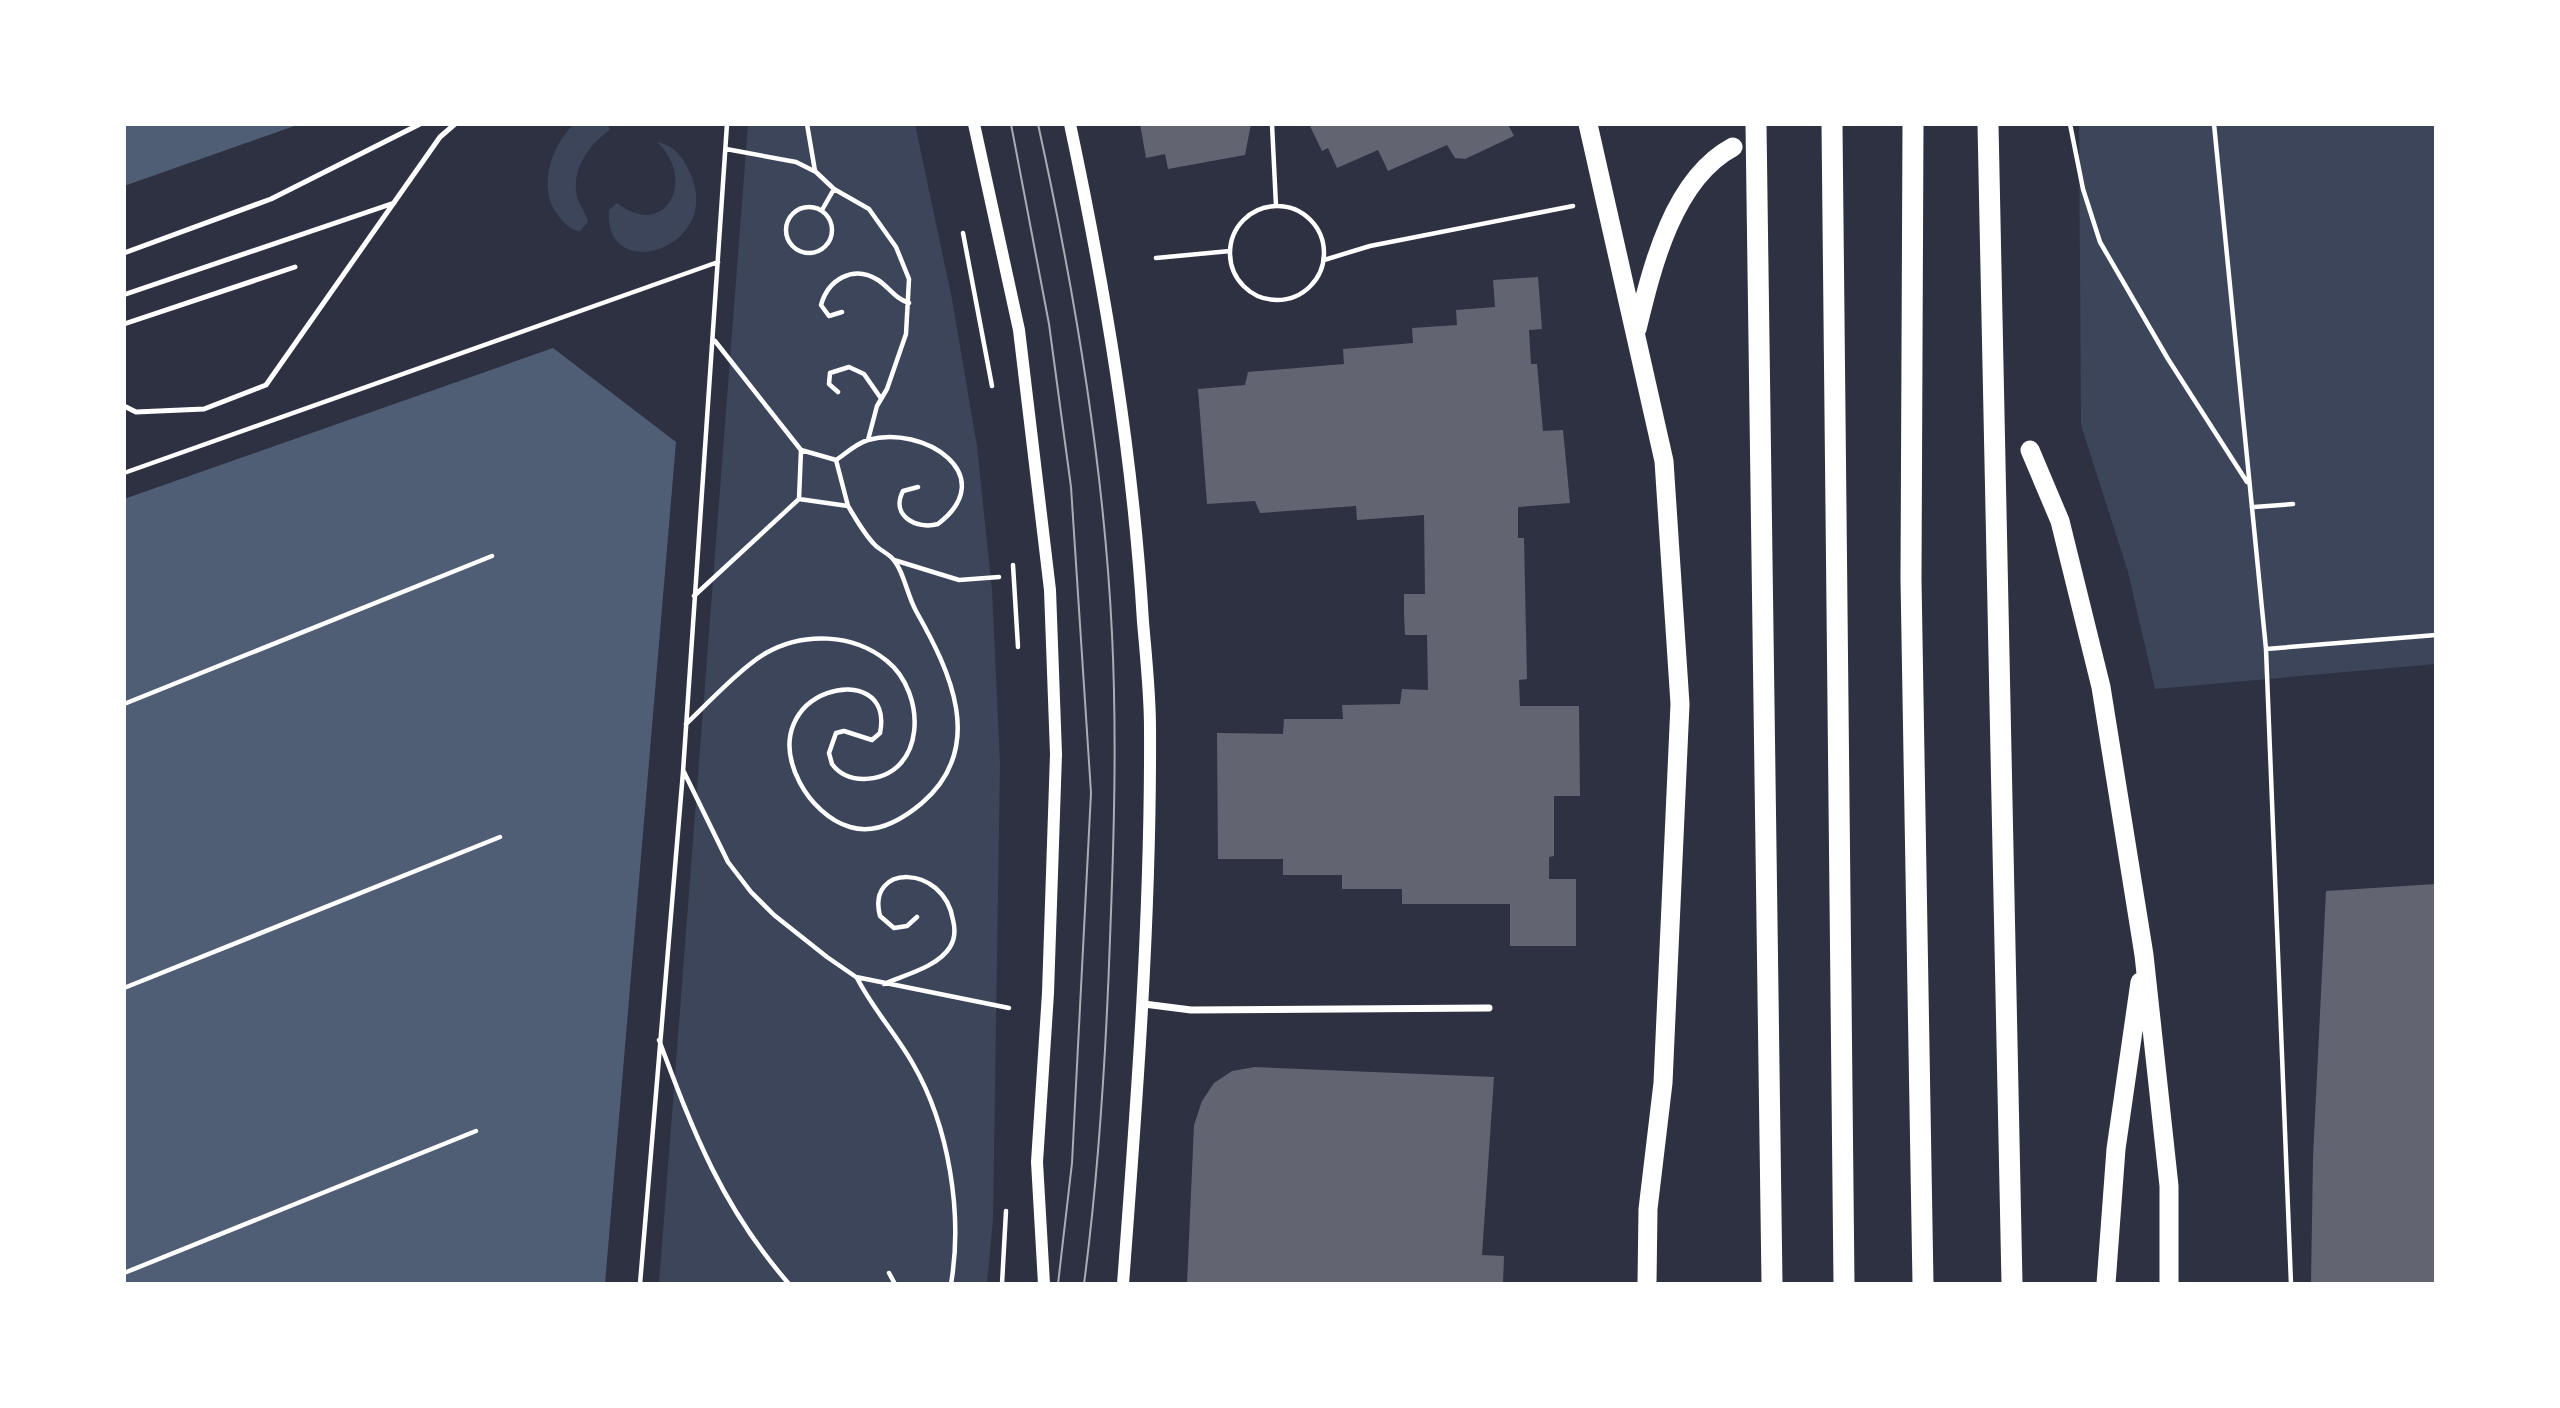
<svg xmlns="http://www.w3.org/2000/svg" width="2560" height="1408" viewBox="0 0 2560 1408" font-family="'Space Grotesk',sans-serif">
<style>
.green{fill:#3c4559}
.water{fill:#4f5d75}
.building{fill:#626471}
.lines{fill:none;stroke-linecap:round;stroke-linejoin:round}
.path{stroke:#fff;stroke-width:4.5}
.service{stroke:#fff;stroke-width:5}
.minor{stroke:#fff;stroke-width:7}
.tertiary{stroke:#fff;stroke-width:12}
.trunk{stroke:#fff;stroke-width:19}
.motorway{stroke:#fff;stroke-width:21}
.tram{stroke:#abadb3;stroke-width:2}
</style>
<rect width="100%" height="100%" fill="#2d3142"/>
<!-- green -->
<path class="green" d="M574,124H608L610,130C589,144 571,170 577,197C580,206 586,213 588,222L580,231C572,231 567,226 562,220C535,193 550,147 574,124Z
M748,124H915L952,299L977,446L992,590L1000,763L993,1220L987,1284H659Z
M2079,124H2436V664L2155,689L2128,572L2081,425Z
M657,142C675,146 683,157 690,173C725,248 603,287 609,210L617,203C666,241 697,179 657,142Z"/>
<!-- water -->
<path class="water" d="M124,124H300L124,186Z
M553,348L676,442L605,1284H124V499Z"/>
<!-- building -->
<path class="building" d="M1140,124H1251L1245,155L1168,169L1165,154L1146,158Z
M1309,124H1508L1514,136L1465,159L1455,158L1447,145L1388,171L1378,150L1337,168L1328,148L1322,151Z
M1538,277L1542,329L1529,330L1531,364H1537L1543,431L1563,430L1570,503L1518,507V538H1524L1527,679L1519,680L1520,706H1579L1580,796H1554V856L1549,857V879H1576V946H1510V904H1402V889H1342V875H1283V859H1218L1217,733L1283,734L1284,719H1343L1342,705L1400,704L1402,689L1428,690L1427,635H1405L1404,615V594H1425L1424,515L1357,520L1356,506L1260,513L1255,501L1207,504L1198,389L1245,385L1248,372L1344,364L1343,349L1413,343L1412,328L1457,325L1456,310L1495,307L1493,280Z
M2436,884V1284H2311L2313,1157L2326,891Z
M1255,1067L1494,1077L1482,1255L1504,1256L1503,1284H1187L1194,1125L1202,1101L1214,1083L1232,1071Z"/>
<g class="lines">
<!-- path -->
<path class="path" d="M807,124L815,171
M1272,124L1276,206
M2070,124L2083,189L2100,242L2168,359L2247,482
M2214,124L2266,649L2291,1284
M726,149L796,162L816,172L834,189L869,209L896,247L909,279L906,334L887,389L877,406L868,440
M1230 253a47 47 0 1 1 94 0a47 47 0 1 1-94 0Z
M786 230a23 23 0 1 1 46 0a23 23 0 1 1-46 0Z
M822,210L834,189
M963,233L992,386
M1156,258L1230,251
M1324,260L1370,246L1573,206
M842,312L829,316L821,305C828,280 853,264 878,280C890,288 894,298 909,303
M715,341L801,450L836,460C845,454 857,443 868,440C923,424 1002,475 938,524C917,530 890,516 903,491L918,487
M838,392L829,384L830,373L849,367L864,374L880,397
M124,473L718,262
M799,499L801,450
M2254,507L2293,504
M894,560L959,580L999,577
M1013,565L1018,647
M694,596L799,499L848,506L836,460
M2266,649L2436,635
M124,704L492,556
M686,724C707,704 742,667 766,653C803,632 853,633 887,661C927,693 927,777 864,779C851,779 840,775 832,764L829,753L836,733L844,731L872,740L880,733C896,655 750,688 800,783C810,802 829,821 850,827C876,835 903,819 922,803C987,747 950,671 916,611C907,595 904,571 892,558C887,553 880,550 875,545C864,534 856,519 848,506
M684,772L728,862L751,892L774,915L827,957L856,977L1009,1008
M857,978C873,1009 896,1034 913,1064C949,1126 963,1214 951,1284
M884,984C904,975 938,967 950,947C955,939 955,928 953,920C944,864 866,863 880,916L894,928L907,926L917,917
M124,988L500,837
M659,1040C694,1134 722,1207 789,1284
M124,1273L476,1131
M889,1273L895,1284
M640,1284L683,772L727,124
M1002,1284L1006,1211"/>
<!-- service -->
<path class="service" d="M124,253L271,199L420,124
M126,294L394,203
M124,324L295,267
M124,406L136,412L204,409L266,385L440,137L455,124"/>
<!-- minor -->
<path class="minor" d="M1144,1004L1191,1010L1489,1008"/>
<!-- tertiary -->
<path class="tertiary" d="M974,124L1019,330L1050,590L1056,754L1048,993L1037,1162L1044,1284
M1070,124C1105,289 1133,454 1143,622C1146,657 1150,693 1150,728C1151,914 1137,1099 1123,1284"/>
<!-- trunk -->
<path class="trunk" d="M1588,124L1664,461L1680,704L1663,1083L1648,1209L1647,1284
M1637,329C1652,267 1673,179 1733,147
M2030,450L2060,521L2101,687L2144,955L2169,1186V1284
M2106,1284L2116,1149L2140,982"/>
<!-- motorway -->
<path class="motorway" d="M1756,124L1772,1284
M1832,124L1844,1284
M1913,124L1911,579L1923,1284
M1988,124L2012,1284"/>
<!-- tram -->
<path class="tram" d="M1011,124L1049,324L1071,487L1091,793L1072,1163L1058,1284
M1038,124C1074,288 1104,466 1112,634C1117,736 1114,837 1110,939C1106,1054 1099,1170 1084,1284"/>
</g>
<!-- border -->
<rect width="2560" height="1408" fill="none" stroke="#ffffff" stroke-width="252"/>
</svg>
